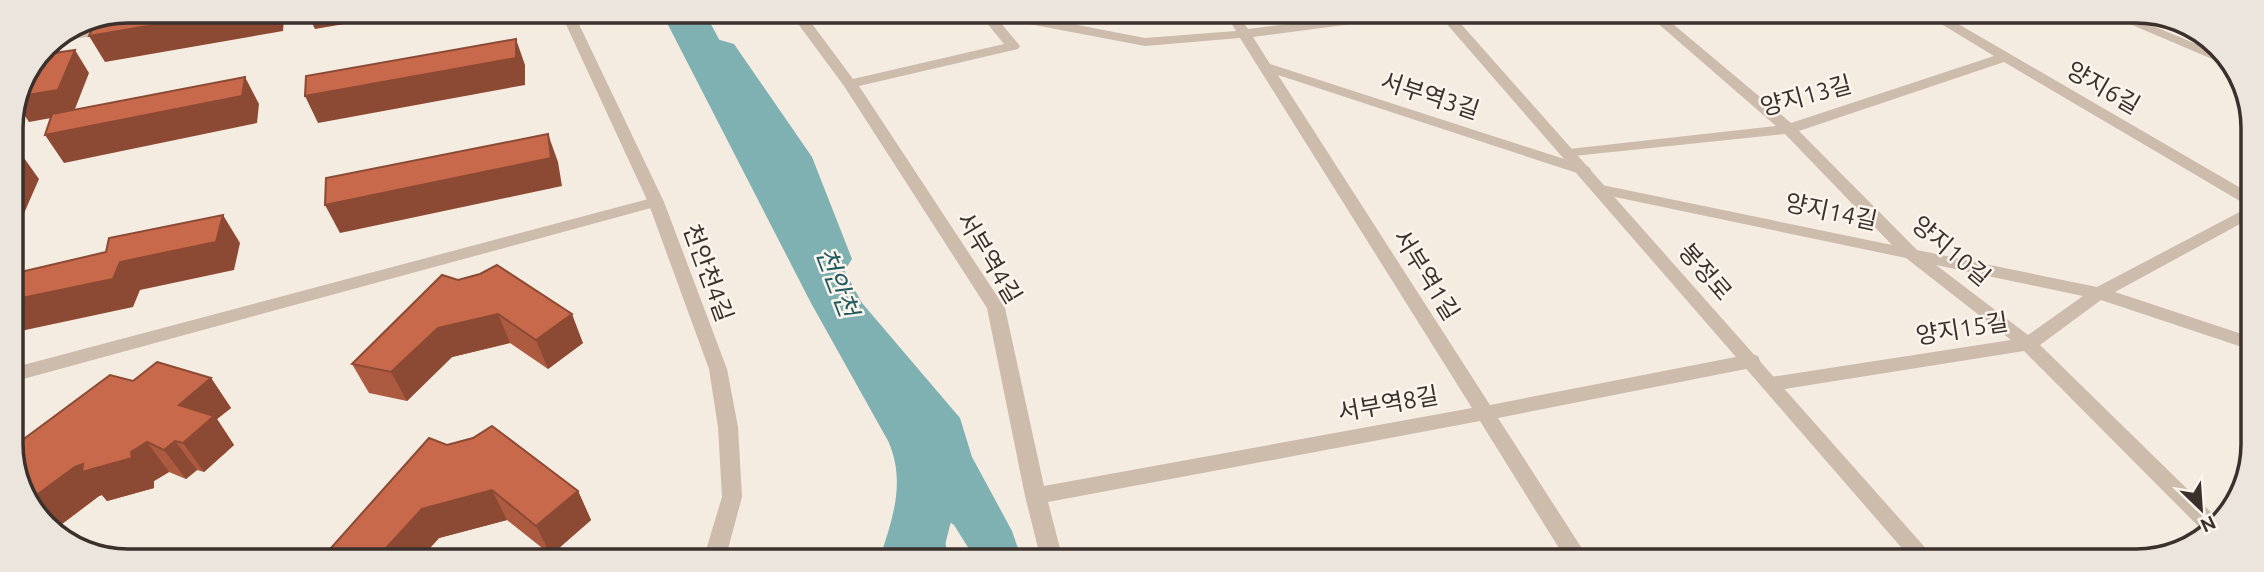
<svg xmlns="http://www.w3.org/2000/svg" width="2264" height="572" viewBox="0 0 2264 572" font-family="Ubuntu,'Noto Sans KR',sans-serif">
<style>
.water{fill:#7fb0b2}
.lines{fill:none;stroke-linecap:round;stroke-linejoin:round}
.stream{stroke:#7fb0b2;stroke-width:9}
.river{fill:#7fb0b2;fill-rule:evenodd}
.tertiary-tunnel{stroke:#cfc6bd;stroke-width:15;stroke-dasharray:15 7;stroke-linecap:butt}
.minor{fill:#cdbbac;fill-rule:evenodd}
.tertiary{fill:#cdbbac;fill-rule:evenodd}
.wall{fill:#ac5a40}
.shaded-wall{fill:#8c4a34}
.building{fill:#c8694b;stroke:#8c4a34;stroke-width:2}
.labels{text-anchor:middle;stroke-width:5;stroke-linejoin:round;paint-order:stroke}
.street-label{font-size:24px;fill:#3b302b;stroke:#fbf5ee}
.water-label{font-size:26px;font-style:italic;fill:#1f5a5e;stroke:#fbf5ee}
.rim{fill:none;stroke:#3b302b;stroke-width:3.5}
</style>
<rect width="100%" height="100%" fill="#f4ebe1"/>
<!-- water -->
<path class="water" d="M707,17L862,303L960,418L972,457L1012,531L1022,560H976L954,525L925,507L811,303L664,17Z"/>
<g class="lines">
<!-- stream -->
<path class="stream" d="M934,503L942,549L950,560"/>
<!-- river -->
<path class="river" d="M720,40L734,44L812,157L852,259L845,270L828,274L811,270L804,259L768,157L701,52L706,44Z
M917,422L937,428C965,479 955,507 941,560H879C892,521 906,483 889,443L897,428Z"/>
<!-- tertiary-tunnel -->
<path class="tertiary-tunnel" d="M71,28L123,19"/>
<!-- minor -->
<path class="minor" d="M2104,13H2122L2225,56L2231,67Z
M1647,14H1661L1791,123L1994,56L1925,14H1941L2251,194V206L2245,204L2004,62L1799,131L1917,250L2097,287L2251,206V218L2115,292L2251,337V350L2101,300L2040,345L2220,521L2213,533L2207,535L2024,351L1771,391L1764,389L1761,384L1764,379L1771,377L2011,340L1906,258L1596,193L1594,190L1602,185L1892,245L1785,134L1564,157L1561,154L1569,149L1776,126ZM1936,265L2083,296L2028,335Z
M1357,15H1396L1390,19L1253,37L1270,64L1589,167L1591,170L1589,173H1577L1278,75L1490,405L1751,354L1758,356L1760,361L1758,366L1751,368L1498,418L1590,561H1567L1480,421L1048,502L1063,560H1041L1025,496L987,308L844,86L793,17H807L853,79L1004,44L982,17L995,16L1020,46L1018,49L859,86L1005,308L1044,486L1472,408L1240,38L1145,46L1008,20L1002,16H1031L1145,38L1236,31L1227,16H1239L1248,29Z
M112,26L117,27V33L49,42L62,34Z
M656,197L662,199L664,202L662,205L12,382V368Z"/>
<!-- tertiary -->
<path class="tertiary" d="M1439,15H1453L1937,561H1913Z
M563,18H576L664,202L727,369L738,427L742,497L725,560H703L722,497L718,427L709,369L648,202Z"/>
</g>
<!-- wall -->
<path class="wall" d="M442,275L583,343L548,369L510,343L452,357L407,401L369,393L352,364Z
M211,378L231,408L217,419L234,445L204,472L197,470L186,479L169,472L154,481V488L107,501L102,495L99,496L62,524L65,527L57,533L133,381Z
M447,445L578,491L591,520L551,555L507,520L439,538L420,559H324L323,557Z"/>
<!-- shaded-wall -->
<path class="shaded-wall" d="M379,18L315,29L310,19Z
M189,19H284L283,31L105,62L89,36Z
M516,39L525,65V85L318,123L305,96Z
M51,41L59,53L33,72L45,45Z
M75,50L89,73L73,114L29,122L18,105L22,96Z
M245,77L259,104L257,123L64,163L45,135Z
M548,134L558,162L562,186L340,233L325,205Z
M19,151L39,179L11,243V169Z
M223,215L240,243L234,270L140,290L133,307L16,332L12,327V300L120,262Z
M498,314L510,343L452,357L407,401L391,372L438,328Z
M572,314L583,343L548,369L536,340Z
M211,378L231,408L217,419L234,445L204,472L183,443L179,405Z
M175,441L197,470L186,479L164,450Z
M147,442L169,472L154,481V488L107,501L102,495L99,496L62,524L65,527L57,533L45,527L32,503L34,497L75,467L131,452Z
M492,490L507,520L439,538L420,559H376L422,509Z
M578,491L591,520L551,555L536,526Z
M200,553L205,559H199Z"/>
<!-- building -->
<path class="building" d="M96,19H189L89,36Z
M516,39V58L305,96L306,76Z
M75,50L58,90L22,96L40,55Z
M245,77L242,96L45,135L52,114Z
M548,134L551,158L325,205L326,178Z
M19,151L11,169V153Z
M223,215L216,242L120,262L113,279L12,300V274L106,252L109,238Z
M497,265L572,314L536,340L498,314L438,328L391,372L352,364L442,275L458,280L480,274Z
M157,362L211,378L179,405L214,416L183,443L175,441L164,450L147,442L131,452L132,458L82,472L83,464L75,467L34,497L39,498L32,503L13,467V447L110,375L133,381Z
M492,426L578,491L536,526L492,490L422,509L376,559H331L323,557L429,438L447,445L473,438Z
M200,553L199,559H170Z"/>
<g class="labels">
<!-- street labels -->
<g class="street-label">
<text transform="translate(2103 88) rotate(30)" y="8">양지6길</text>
<text transform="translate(1430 96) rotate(18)" y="8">서부역3길</text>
<text transform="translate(1806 96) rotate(-15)" y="8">양지13길</text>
<text transform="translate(1831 212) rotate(12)" y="8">양지14길</text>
<text transform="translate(1951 251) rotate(40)" y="8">양지10길</text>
<text transform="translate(989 258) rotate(59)" y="8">서부역4길</text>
<text transform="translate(1705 272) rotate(49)" y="8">봉정로</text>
<text transform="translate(708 273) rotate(70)" y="8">천안천4길</text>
<text transform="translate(1426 275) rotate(58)" y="8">서부역1길</text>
<text transform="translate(1962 329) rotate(-9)" y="8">양지15길</text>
<text transform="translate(1388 404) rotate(-10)" y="8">서부역8길</text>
</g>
<!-- water labels -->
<g class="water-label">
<text transform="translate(837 282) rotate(69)" y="9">천안천</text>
</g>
</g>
<!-- crop -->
<path d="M0 0H2264V572H0ZM128 23H2136A105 105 0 0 1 2241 128V444A105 105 0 0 1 2136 549H128A105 105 0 0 1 23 444V128A105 105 0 0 1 128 23Z" fill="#ece5de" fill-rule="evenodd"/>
<path class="rim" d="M128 23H2136A105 105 0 0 1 2241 128V444A105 105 0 0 1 2136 549H128A105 105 0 0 1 23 444V128A105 105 0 0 1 128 23Z"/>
<!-- north arrow -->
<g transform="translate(2201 509) rotate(155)" stroke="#fbf5ee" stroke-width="5" paint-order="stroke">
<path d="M0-5L12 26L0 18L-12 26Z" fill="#3b302b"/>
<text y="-10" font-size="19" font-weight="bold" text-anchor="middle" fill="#3b302b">N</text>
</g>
</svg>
